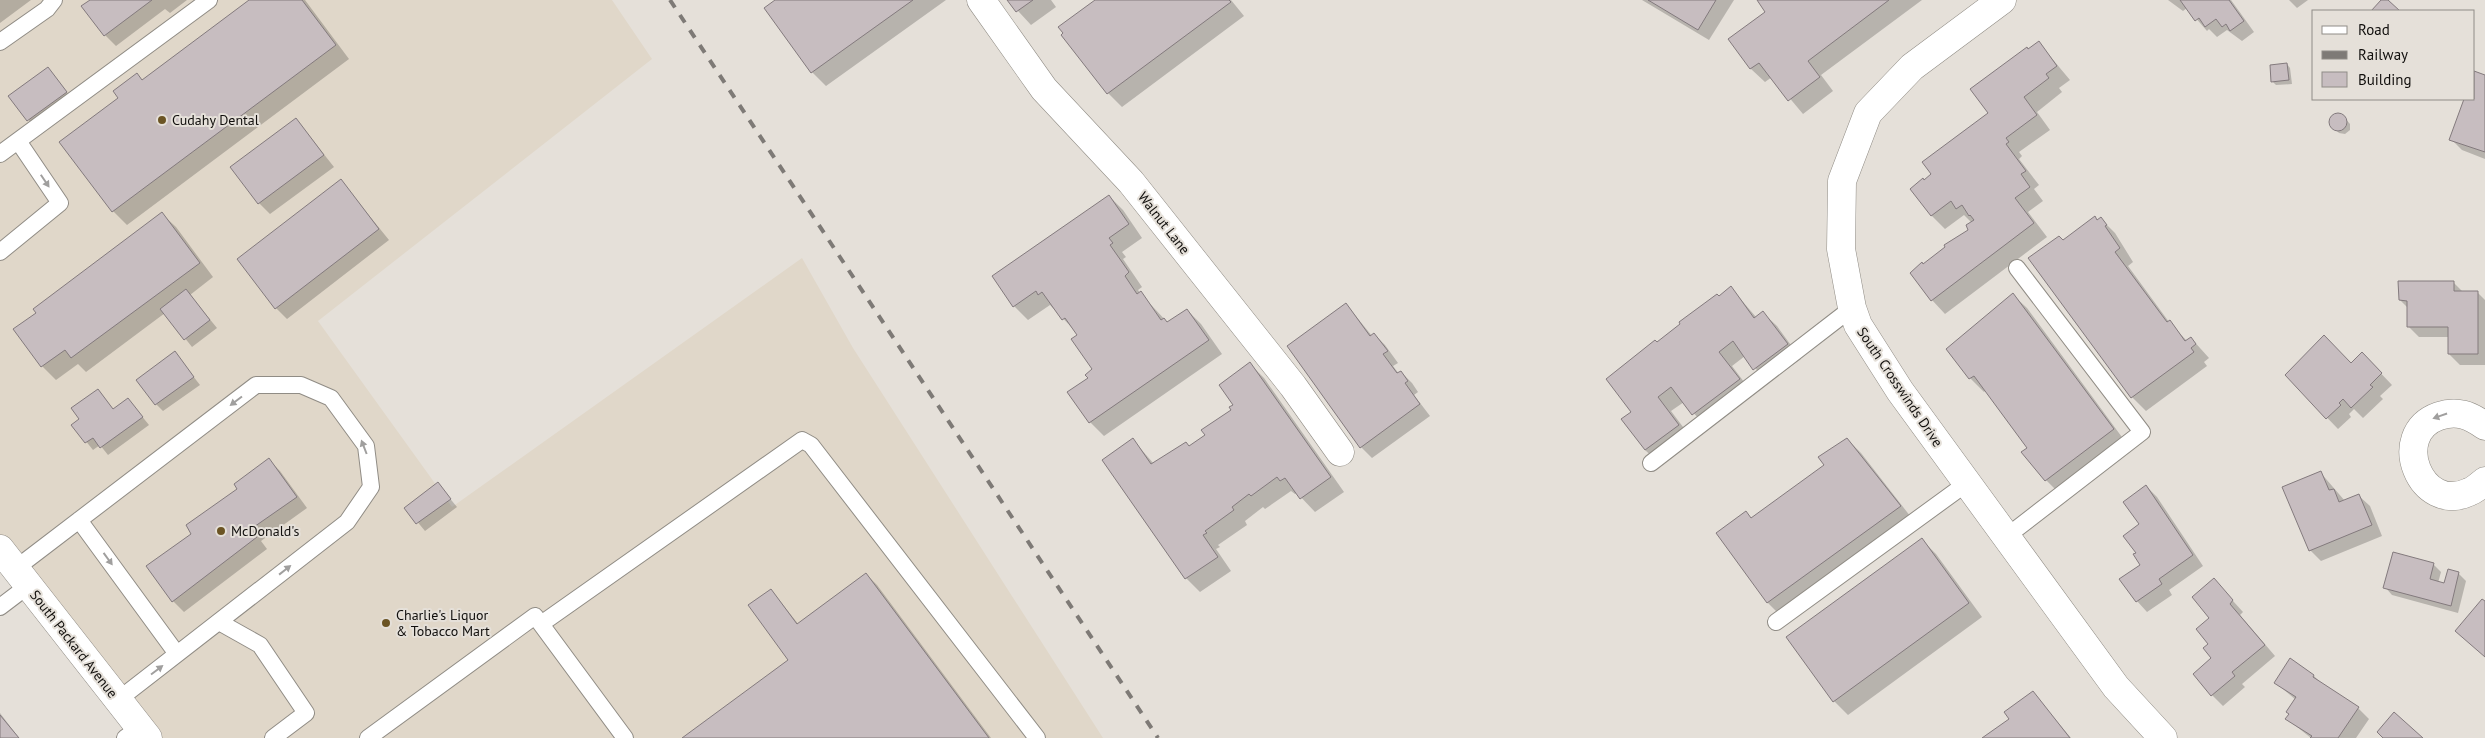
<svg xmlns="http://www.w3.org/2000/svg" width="2485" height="738" viewBox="0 0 2485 738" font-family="'PT Sans',sans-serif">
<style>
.built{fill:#e0d7c9}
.shadow{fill:#0003}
.building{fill:#c7bdc0;stroke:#837a7d}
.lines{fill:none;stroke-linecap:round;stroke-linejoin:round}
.service-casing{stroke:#908c85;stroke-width:18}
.minor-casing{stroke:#908c85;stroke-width:29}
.tertiary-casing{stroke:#908c85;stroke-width:29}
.service{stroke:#fff;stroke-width:16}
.minor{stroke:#fff;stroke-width:28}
.tertiary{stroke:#fff;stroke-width:28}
.rail{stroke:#7e7a76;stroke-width:4;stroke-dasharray:9 9;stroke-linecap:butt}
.oneway{fill:#a09f9e}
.poi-dot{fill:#6b5424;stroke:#e5e0d9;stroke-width:2}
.labels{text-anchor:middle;stroke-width:4;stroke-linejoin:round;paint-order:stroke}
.poi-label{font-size:14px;fill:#110f0d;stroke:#e5e0d9;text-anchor:start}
.street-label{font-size:14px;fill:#110f0d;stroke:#e5e0d9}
</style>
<rect width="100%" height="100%" fill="#e5e0d9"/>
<!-- built -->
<path class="built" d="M0,0H612L652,59L318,321L452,507L802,258L853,348L1103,738H148L0,549Z"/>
<!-- shadow -->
<path class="shadow" d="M0,0H31L0,23Z
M92,0H187L170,13L165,9L116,46L105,35Z
M251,0H305L349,59L127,225L113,211L61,142L119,98L137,75L143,81Z
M777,0H946L826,86L812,72Z
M1008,0H1051L1056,7L1031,25Z
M1097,0H1231L1244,16L1122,107L1108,93L1065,33Z
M1642,0H1734L1709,40Z
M1758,0H1922L1821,75L1833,91L1803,114L1772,77L1765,82L1751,69L1730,40L1767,12Z
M2168,0H2231L2254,32L2242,41L2227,30L2217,37L2209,29L2207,31L2187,8L2183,11Z
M2289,0H2308L2297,8Z
M2039,43L2070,80L2059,88L2062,92L2037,112L2050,130L2019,152L2022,156L2019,159L2039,185L2034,189L2043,201L2028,212L2047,237L1945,314L1932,300L1923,265L1969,231L1972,223L1964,215L1945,229L1931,215L1924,181L1933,175L1990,114L2028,51Z
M2287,64L2290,68L2292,84L2276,85L2273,82Z
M48,68L73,100L35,128L10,96Z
M2474,73L2485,76V159L2462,150L2451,139L2465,99H2474Z
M2336,115H2342L2350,124V130L2345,134L2339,133L2331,125L2332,119Z
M296,119L334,167L270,214L259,203Z
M341,181L389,240L287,319L276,308Z
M1109,196L1123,210L1142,238L1122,252L1126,257L1123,259L1142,287L1138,290L1140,293L1168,323L1187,310L1201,324L1222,354L1104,436L1090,422L1089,378L1094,370L1079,335L1050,305L1028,320L1014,306Z
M162,214L176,227L213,277L190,295L217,328L192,347L165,313L86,372L78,364L56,380L42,366Z
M2101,219L2115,233L2133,262L2128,266L2169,322L2187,341L2191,338L2209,358L2204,362L2207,366L2146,411L2132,397L2030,258Z
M2453,282L2463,292H2477L2485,300V365H2460L2449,354V337H2419L2408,326L2409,309L2400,300Z
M1731,288L1756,317L1763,313L1777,326L1801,359L1768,383L1745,356L1732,366L1753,394L1707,428L1684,402L1671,411L1692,439L1659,463L1645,450L1620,368L1655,341L1657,343Z
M2013,295L2027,308L2127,444L2060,494L2046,480L2029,448L1986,390L1984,392L1970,378Z
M1346,304L1372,336L1374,334L1385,345L1398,363L1393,366L1399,374L1401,372L1412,383L1418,392L1414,395L1430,416L1372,458L1361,447Z
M175,353L200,385L163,411L156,404Z
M1250,364L1264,378L1344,492L1315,512L1297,493L1295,494L1291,491L1265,509L1263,507L1245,521L1247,525L1218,545L1220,547L1216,549L1231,571L1200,592L1186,578L1104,461L1133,440L1154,464L1189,447L1206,435L1233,410Z
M2351,365H2373L2392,385L2380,396L2383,399L2363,418L2354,409L2349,414L2351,417L2338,429L2286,375Z
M98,390L114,410L128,399L149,425L108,455L100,445L93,450L73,425L81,420Z
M1847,439L1861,453L1914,521L1782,617L1768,603L1718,533L1752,519L1826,466Z
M269,460L280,471L307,508L261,541L267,549L184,612L173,601L193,534Z
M2320,472L2345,501L2359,496L2370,506L2382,536L2321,561L2310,550Z
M438,484L457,507L425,531L406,508Z
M2146,486L2157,497L2203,566L2169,590L2172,595L2147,612L2137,601L2142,565L2138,554Z
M1922,540L1936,554L1982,617L1848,715L1834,701Z
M2433,564L2441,572L2438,583L2445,584L2458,573L2466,581L2458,613L2392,595L2385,587Z
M866,574L877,585L991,738H684L790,660L771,590L799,625Z
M2214,580L2243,612L2240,615L2275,656L2242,684L2245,687L2223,706L2212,695L2213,659L2209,644Z
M2314,676L2323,685L2358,708L2369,719L2356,738H2311L2287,719L2296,700L2276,683Z
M2033,693L2071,738H1984L2010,719Z
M0,713L19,738H0Z"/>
<!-- building -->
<path class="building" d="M90,0H152L104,36L81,6Z
M249,0H302L336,45L112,212L59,142L118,98L113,91L137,73L142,80Z
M775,0H913L811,73L764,8Z
M1007,0H1033L1016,12Z
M1095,0H1229L1231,2L1107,94L1061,35L1063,33L1058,27Z
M1648,0H1716L1698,30Z
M1757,0H1889L1808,61L1820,77L1788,101L1759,63L1750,69L1728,39L1765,12Z
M2180,0H2229L2244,21L2230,31L2226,24L2222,27L2216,19L2205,27L2199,18L2195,21Z
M2381,0H2388L2400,11H2371Z
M2039,41L2057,66L2046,74L2049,78L2024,97L2037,115L2006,138L2009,142L2006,144L2026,171L2021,174L2030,187L2015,198L2034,223L1931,301L1910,273L1922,262L1923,264L1945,247L1944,245L1968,230L1966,225L1974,220L1970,215L1969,216L1962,205L1956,209L1951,201L1931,216L1910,189L1923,178L1924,180L1931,174L1922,162L1988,113L1970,89L2027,47L2028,49Z
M2287,63L2289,80L2271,82L2270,65Z
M48,67L67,92L27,121L8,96Z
M2474,71L2485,75V152L2449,140L2464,99H2474Z
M2329 122a9 9 0 1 1 18 0a9 9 0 1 1-18 0Z
M296,118L324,155L258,204L230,167Z
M341,179L379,229L275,309L237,259Z
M1109,195L1129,224L1109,238L1113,243L1110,245L1129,272L1125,276L1137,294L1141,291L1161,320L1164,318L1167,322L1187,309L1209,340L1089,423L1067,392L1088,378L1085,375L1092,369L1071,339L1077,335L1065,318L1062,320L1042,292L1038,295L1036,291L1013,307L992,276Z
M162,212L200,263L71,358L65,350L41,367L13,329L36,313L33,309Z
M2095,216L2097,220L2101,217L2107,225L2105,226L2120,248L2115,252L2167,322L2170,320L2185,341L2191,337L2196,344L2191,348L2194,352L2131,398L2028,258L2059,236L2063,240Z
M2398,281H2454V291H2478V354H2448V327H2407V301L2399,300Z
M1731,286L1754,318L1763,311L1788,344L1753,370L1733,341L1719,352L1740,379L1692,415L1671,387L1658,397L1679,425L1645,450L1621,419L1631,412L1606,379L1655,340L1657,342L1680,324L1679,322L1717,294L1719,296Z
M186,289L210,320L184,340L160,309Z
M2013,293L2114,429L2045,481L2021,452L2027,448L1974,376L1969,379L1946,349Z
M1346,303L1370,336L1374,333L1388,351L1383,354L1397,373L1401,371L1408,381L1405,383L1420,404L1360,448L1287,346Z
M2324,335L2351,363L2362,352L2382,373L2370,385L2373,387L2351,408L2343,399L2339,403L2341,405L2326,419L2285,375Z
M175,351L194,377L155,405L136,380Z
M1250,362L1331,477L1300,499L1285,478L1280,481L1277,477L1251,496L1249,494L1232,507L1234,510L1205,531L1207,533L1203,535L1218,557L1185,579L1102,460L1133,438L1151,464L1186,442L1189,446L1205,435L1201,430L1231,410L1229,407L1233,405L1219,385Z
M98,389L113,409L128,398L143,417L100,448L93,438L85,443L71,425L79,419L71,408Z
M1847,438L1901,506L1767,603L1716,533L1746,511L1751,518L1824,465L1818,457Z
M269,458L297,497L251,529L257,537L172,602L146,566L191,534L186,525L237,489L234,484Z
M2321,471L2329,490L2334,489L2339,502L2359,494L2372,525L2309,551L2282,487Z
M438,482L451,499L416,524L404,508Z
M2146,485L2193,555L2159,579L2162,584L2136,602L2119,579L2140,565L2133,554L2136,553L2123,536L2139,524L2123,502Z
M1922,538L1969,603L1833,702L1786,637Z
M2393,552L2434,563L2430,579L2444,583L2448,569L2459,572L2451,606L2383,588Z
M866,573L989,738H682L788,660L748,605L771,589L797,624Z
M2214,578L2233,600L2230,604L2265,645L2232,672L2235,676L2211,696L2193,674L2211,658L2203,648L2208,644L2196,629L2209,618L2192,597Z
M2482,599L2485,601V657L2455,631Z
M2290,658L2314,675L2313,677L2359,707L2338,738H2310L2312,736L2285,719L2289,714L2286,712L2296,697L2274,683Z
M2033,691L2070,738H1982L2009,719L2004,712Z
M2394,712L2423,738H2383L2377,732Z
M0,715L19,738H0Z"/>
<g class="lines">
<!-- service casing -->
<g class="service-casing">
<path id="service" d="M0,42L47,9L54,0
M0,154L209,0
M0,252L60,203L18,141
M1651,463L1852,308
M79,520L177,654
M2006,537L2142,432L2017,268
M15,569L256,385H301L331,398L366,446L371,487L347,522L118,700
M0,607L29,585
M219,622L260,645L306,713L273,738
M1776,622L1967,483
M541,624L802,440L811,445L1037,738
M125,738L140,727
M368,738L535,616L625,738"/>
</g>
<!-- minor casing -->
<g class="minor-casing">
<path id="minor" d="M981,0L1044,89L1131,182L1293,386L1340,452
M2002,0L1912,67L1868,113L1842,181L1841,249L1852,308L1858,325L1900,391L2116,687L2163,738
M2485,426C2470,415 2457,410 2439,416C2388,434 2421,515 2469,492C2475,490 2480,485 2485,481"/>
</g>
<!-- tertiary casing -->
<g class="tertiary-casing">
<path id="tertiary" d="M0,549L148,738"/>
</g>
<!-- service -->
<use href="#service" class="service"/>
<!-- minor -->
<use href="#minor" class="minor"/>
<!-- tertiary -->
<use href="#tertiary" class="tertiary"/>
<!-- rail -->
<path class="rail" d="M670,0L1158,738"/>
</g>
<!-- one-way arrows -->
<defs><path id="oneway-solid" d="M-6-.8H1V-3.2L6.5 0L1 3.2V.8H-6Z" transform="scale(1.25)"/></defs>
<g class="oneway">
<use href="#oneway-solid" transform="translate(45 181) rotate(56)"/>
<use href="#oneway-solid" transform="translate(236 401) rotate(143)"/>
<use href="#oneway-solid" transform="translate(2440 416) rotate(161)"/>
<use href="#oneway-solid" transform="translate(364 447) rotate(-111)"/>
<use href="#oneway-solid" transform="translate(108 559) rotate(54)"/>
<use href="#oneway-solid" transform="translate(285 570) rotate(-38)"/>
<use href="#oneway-solid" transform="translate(157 670) rotate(-37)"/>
</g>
<!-- markers -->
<g class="poi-dot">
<circle cx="162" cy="120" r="5"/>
<circle cx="221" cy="531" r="5"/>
<circle cx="386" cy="623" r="5"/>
</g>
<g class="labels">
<!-- poi labels -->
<g class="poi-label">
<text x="172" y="125">Cudahy Dental</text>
<text x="231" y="536">McDonald's</text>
<text x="396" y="620">Charlie's Liquor<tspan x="396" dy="16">&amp; Tobacco Mart</tspan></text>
</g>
<!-- street labels -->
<g class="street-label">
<text transform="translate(1164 223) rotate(52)" y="5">Walnut Lane</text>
<text transform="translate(1900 387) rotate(56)" y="5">South Crosswinds Drive</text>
<text transform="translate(74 644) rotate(52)" y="5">South Packard Avenue</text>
</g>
</g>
<!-- legend -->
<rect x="2312" y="10" width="162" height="90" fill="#e5e0d9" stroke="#908c87"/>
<rect x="2322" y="26" width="25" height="8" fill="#ffffff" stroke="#908c87"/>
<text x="2358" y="35" font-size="15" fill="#110f0d">Road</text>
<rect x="2322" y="51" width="25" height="8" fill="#7e7a76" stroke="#908c87"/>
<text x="2358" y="60" font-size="15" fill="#110f0d">Railway</text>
<rect x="2322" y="72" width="25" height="15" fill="#c7bdc0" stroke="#908c87"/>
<text x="2358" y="85" font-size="15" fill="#110f0d">Building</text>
</svg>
